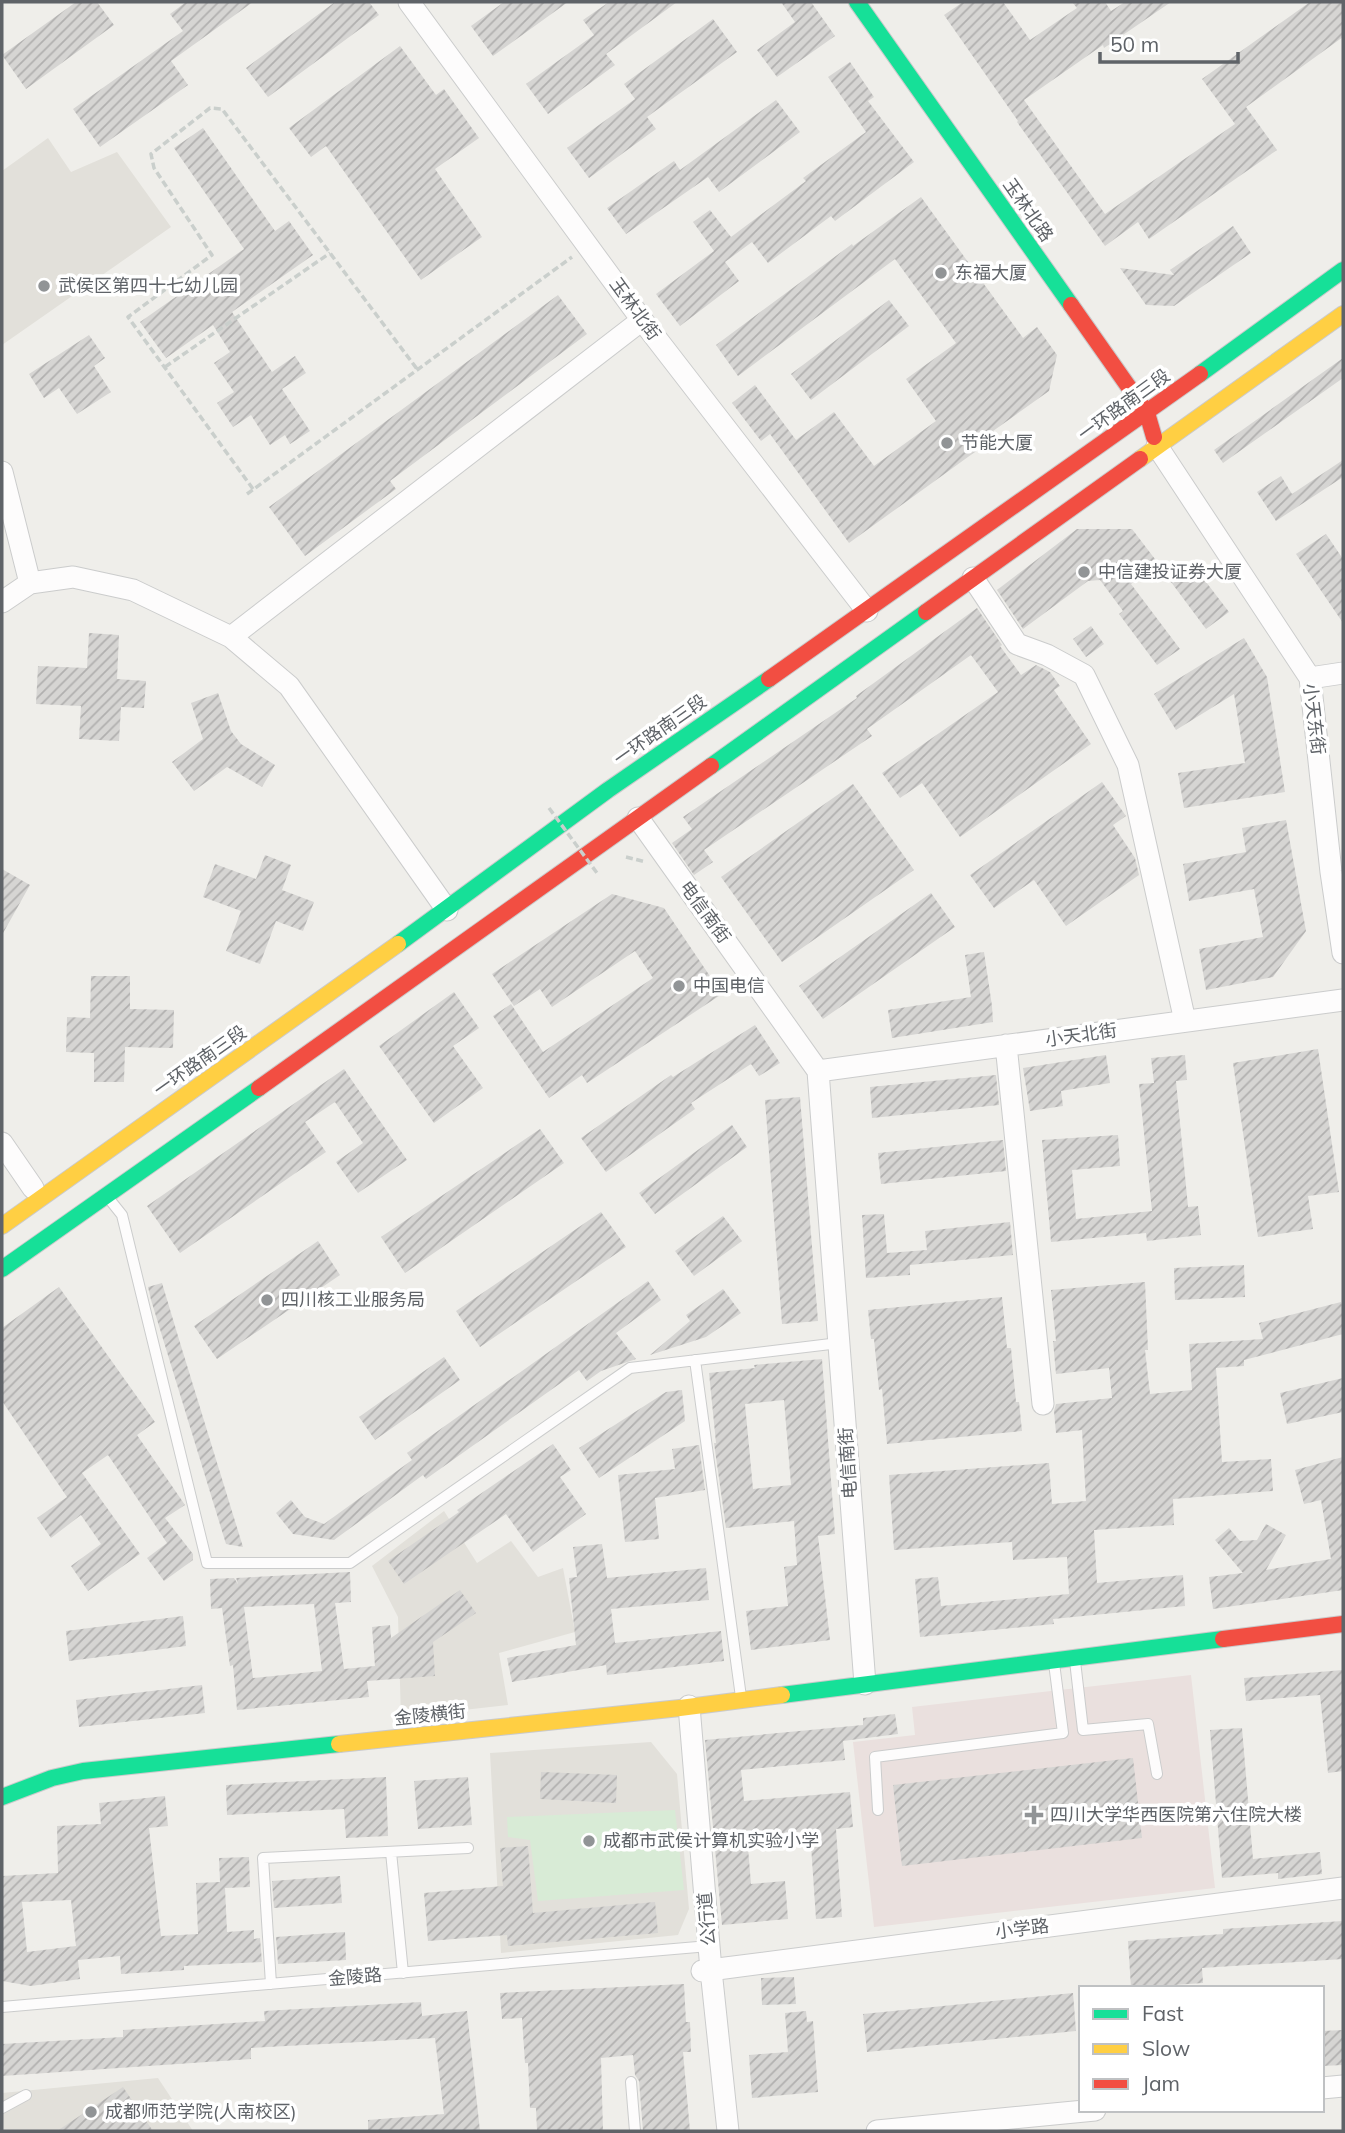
<svg xmlns="http://www.w3.org/2000/svg" width="1345" height="2133" viewBox="0 0 1345 2133" font-family="Mulish,'Noto Sans SC',sans-serif">
<style>
.education{fill:#e2e0da}
.medical{fill:#eae0de}
.grass{fill:#d8ebd6}
.building{fill:url(#building-hatch);fill-rule:evenodd}
.lines{fill:none;stroke-linecap:round;stroke-linejoin:round}
.lane-casing{stroke:#cbcccc;stroke-width:12}
.street-casing{stroke:#cbcccc;stroke-width:23}
.fast-casing{stroke:#cacacb;stroke-width:18}
.slow-casing{stroke:#cacacb;stroke-width:18}
.jam-casing{stroke:#cacacb;stroke-width:18}
.path{stroke:#cacfcc;stroke-width:3.5;stroke-dasharray:7 3.5;stroke-linecap:butt}
.lane{stroke:#fdfcfc;stroke-width:10}
.street{stroke:#fdfcfc;stroke-width:21}
.fast{stroke:#16e098;stroke-width:16}
.slow{stroke:#ffcf43;stroke-width:16}
.jam{stroke:#f24e42;stroke-width:16}
.path-bridge{stroke:#cacfcc;stroke-width:3.5;stroke-dasharray:7 3.5;stroke-linecap:butt}
.poi-dot{fill:#919496;stroke:#fff;stroke-width:2.5}
.labels{text-anchor:middle;stroke-width:7;stroke-linejoin:round;paint-order:stroke}
.street-label{font-size:18px;fill:#5f6368;stroke:#fff}
.poi-label{font-size:18px;fill:#5f6368;stroke:#fff;text-anchor:start}
</style>
<defs>
<pattern id="building-hatch" width="6" height="6" patternUnits="userSpaceOnUse" patternTransform="scale(1.75)"><rect width="6" height="6" fill="#d6d5d3"/><path d="M-1 1l2-2M0 6l6-6M5 7l2-2" fill="none" stroke="#b1b0af"/></pattern>
</defs>
<rect width="100%" height="100%" fill="#efeeea"/>
<!-- education -->
<path class="education" d="M48,138L71,172L117,152L171,227L2,345V171Z
M444,1511L477,1563L511,1541L538,1577L563,1568L575,1632L499,1653L508,1705L401,1717L398,1617L372,1566Z
M651,1742L677,1774L689,1909L678,1935L501,1953L490,1753Z
M158,2078L193,2131H2V2093Z"/>
<!-- medical -->
<path class="medical" d="M1191,1675L1215,1888L874,1927L853,1742L915,1735L912,1707Z"/>
<!-- grass -->
<path class="grass" d="M675,1810L684,1890L538,1901L530,1840L508,1837L507,1817Z"/>
<!-- building -->
<path class="building" d="M76,2H97L114,25L26,89L2,55Z
M186,2H253L171,61L188,85L100,147L73,109L183,31L170,14Z
M335,2H369L379,15L268,97L246,68Z
M504,2H568L493,56L471,26Z
M609,2H677L606,54L615,65L548,114L526,84L594,35L583,20Z
M781,2H811L835,36L777,77L757,50L795,22Z
M963,2H1003L1030,40L1077,8L1072,2H1105L1111,11L1125,2H1171L1104,48L1103,45L1024,100L1105,214L1235,124L1202,79L1310,2H1343V37L1246,107L1277,150L1149,239L1138,222L1105,246L1017,122L1018,121L944,15Z
M713,19L737,52L647,117L656,129L589,178L567,148L635,99L624,84Z
M400,46L436,95L444,89L479,138L435,169L482,237L421,280L326,146L311,157L289,128Z
M850,62L874,97L868,101L914,162L835,221L831,216L768,263L752,242L725,262L739,281L680,326L656,294L714,251L693,222L710,210L731,237L806,181L803,178L866,132L828,77Z
M776,100L800,132L719,192L708,177L626,234L607,208L674,161L680,170Z
M203,128L275,231L289,221L313,255L232,312L272,372L295,356L306,373L282,389L310,431L290,444L285,435L270,445L251,415L233,427L217,403L234,392L214,363L230,352L213,325L166,358L140,322L244,249L174,148Z
M921,197L1023,338L1037,327L1057,355L1049,391L993,431L997,436L849,543L770,434L761,441L732,403L755,385L796,440L834,412L874,466L936,421L906,379L956,343L895,259L738,376L716,345L852,244L853,246Z
M1233,226L1251,253L1174,306L1146,305L1120,268L1174,275L1170,270Z
M558,295L587,334L390,481L396,489L305,556L269,507Z
M889,300L909,326L811,400L791,374Z
M89,335L105,358L94,366L111,392L77,414L59,388L44,398L29,374Z
M1343,358V378L1223,463L1214,450Z
M1343,460V477L1276,521L1257,492L1281,476L1292,494Z
M1077,529H1132L1158,563L1131,584L1180,649L1157,665L1119,614L1123,611L1100,580L1088,581L1023,629L997,590Z
M1326,534L1343,559V623L1296,554Z
M1190,561L1229,612L1206,629L1168,578Z
M977,608L1002,645L1000,646L1021,675L1036,665L1050,672L1060,686L1054,690L1091,744L960,837L922,783L900,798L882,773L998,692L971,655L867,729L872,736L704,850L713,862L694,875L672,843L692,829L683,817L857,698L856,696Z
M1091,626L1104,644L1086,657L1073,639Z
M89,633L119,635L117,679L146,681L144,708L121,707L119,741L79,739L81,706L36,704L38,666L87,668Z
M1244,638L1267,677L1285,792L1184,808L1178,773L1245,763L1234,694L1176,730L1154,694Z
M218,693L231,731L241,744L275,765L262,787L227,767L194,791L172,762L203,739L191,703Z
M1102,782L1126,816L1113,825L1135,858L1139,875L1066,926L1034,880L994,908L970,875Z
M853,784L914,870L782,962L721,877Z
M1286,820L1306,931L1273,977L1206,990L1199,949L1263,937L1254,889L1189,901L1183,864L1246,852L1242,828Z
M265,855L291,865L282,890L314,902L303,931L276,921L260,964L226,951L241,911L203,897L215,864L256,879Z
M2,869L30,885L2,935Z
M931,893L955,927L823,1019L799,986Z
M612,894L664,908L722,994L587,1083L582,1075L549,1098L493,1016L511,1004L543,1052L653,978L635,951L552,1007L540,989L514,1006L492,974Z
M984,952L992,1006L993,1022L892,1038L888,1010L971,997L965,955Z
M91,976H130V1009L174,1010L173,1048L125,1047L124,1082H94V1053L66,1052L67,1017L90,1018Z
M454,992L479,1028L453,1046L483,1088L434,1123L379,1046Z
M755,1025L780,1063L759,1076L751,1064L691,1103L695,1109L606,1172L581,1138L671,1075L673,1077Z
M1318,1049L1339,1192L1308,1196L1313,1229L1258,1237L1233,1063Z
M1106,1055L1110,1083L1061,1091L1063,1106L1030,1111L1023,1068Z
M1185,1055L1187,1080L1176,1081L1188,1207L1198,1206L1201,1235L1147,1241L1146,1233L1051,1242L1042,1140L1118,1135L1120,1166L1072,1170L1076,1219L1152,1211L1139,1084L1154,1083L1151,1058Z
M344,1069L407,1160L358,1193L336,1162L363,1143L335,1102L305,1122L326,1152L180,1253L147,1206Z
M996,1075L999,1105L872,1118L870,1087Z
M800,1097L818,1321L782,1324L765,1100Z
M732,1125L747,1147L655,1214L639,1193Z
M540,1129L564,1163L405,1273L381,1237Z
M1003,1140L1006,1171L881,1184L878,1153Z
M601,1212L626,1247L480,1347L456,1311Z
M884,1214L887,1253L927,1250L925,1231L1010,1222L1013,1255L910,1265V1275L866,1278L862,1215Z
M723,1216L742,1241L694,1276L675,1251Z
M318,1241L340,1275L217,1359L194,1326Z
M1244,1265L1245,1297L1175,1300L1174,1268Z
M648,1281L661,1300L616,1333L636,1359L601,1371L587,1381L579,1370L426,1479L423,1475L334,1540L293,1534L276,1513L291,1500L305,1517L324,1524L412,1460L407,1453Z
M1145,1282L1148,1350H1145L1150,1394L1192,1390L1189,1344L1263,1339L1259,1323L1341,1302L1343,1310V1334L1244,1360V1366L1216,1368L1222,1462L1271,1459L1273,1491L1173,1499L1174,1525L1094,1530L1097,1583L1183,1575L1185,1606L1053,1619L1054,1624L920,1637L915,1579L938,1577L941,1606L1069,1594L1067,1557L1013,1560L1012,1542L894,1550L889,1475L1049,1463L1052,1504L1086,1501L1082,1430L1056,1433L1054,1411L1056,1404L1112,1398L1109,1368L1056,1374L1053,1341H1056L1051,1290Z
M162,1283L181,1346L243,1547L226,1544L151,1300L148,1287Z
M59,1287L155,1422L137,1435L185,1505L165,1518L193,1554V1560L164,1581L147,1558L167,1543L108,1455L82,1473L140,1554L88,1591L71,1566L101,1544L81,1515L51,1538L37,1518L67,1497L2,1401V1328Z
M723,1289L741,1313L706,1337L650,1355L690,1321L686,1315Z
M1002,1297L1007,1348H1011L1016,1402H1019L1022,1431L887,1444L882,1389L879,1390L874,1339H871L868,1310Z
M444,1357L460,1380L375,1440L359,1417Z
M822,1359L835,1534L818,1536L830,1640L751,1650L746,1611L788,1606L784,1567L797,1565L794,1521L726,1528L714,1443H716L709,1373L755,1368L754,1365ZM784,1400L791,1485L753,1489L745,1404Z
M1343,1378V1412L1287,1424L1280,1393Z
M682,1390L685,1421L599,1478L579,1448L666,1392Z
M553,1444L571,1470L560,1477L586,1514L533,1552L506,1514L404,1584L388,1561L459,1512L457,1510Z
M699,1445L705,1490L655,1498L659,1539L625,1542L618,1475L675,1469L672,1449Z
M1343,1457V1590L1213,1609L1209,1577L1243,1573L1215,1540L1229,1528L1240,1541L1257,1540L1266,1524L1286,1535L1266,1570L1331,1559L1321,1500L1304,1504L1295,1470Z
M602,1544L607,1578L706,1568L709,1600L611,1609L615,1643L721,1631L724,1661L607,1675L606,1665L512,1682L507,1658L576,1645L569,1578L577,1577L573,1547Z
M350,1572L351,1602L335,1603L344,1669L375,1666L372,1627L390,1625L391,1638L460,1590L476,1613L433,1642L435,1676L367,1681L369,1697L237,1710L233,1665L230,1666L222,1608L211,1609L210,1579L234,1578L238,1584L236,1578ZM314,1604L322,1671L253,1678L244,1607Z
M183,1616L186,1646L69,1661L66,1631Z
M1343,1670V1771L1328,1773L1320,1695L1246,1701L1244,1678Z
M202,1685L205,1713L79,1727L76,1700Z
M895,1714L898,1734L843,1741L845,1760L741,1770L744,1801L850,1792L853,1827L836,1829L842,1917L816,1919L810,1831L747,1836L751,1884L785,1881L788,1919L722,1925L705,1740L863,1725V1718Z
M1242,1728L1253,1859L1320,1852L1322,1874L1278,1879V1873L1222,1878L1210,1730Z
M1133,1758L1142,1838L902,1866L893,1785Z
M541,1772L617,1775L616,1803L540,1799Z
M386,1777L388,1836L346,1838L344,1809L227,1815L226,1785Z
M468,1777L472,1825L418,1829L414,1781Z
M165,1796L168,1826L149,1828L161,1936L198,1934L196,1883L220,1882L219,1858L249,1857L250,1887L225,1888L227,1932L254,1930V1939L260,1938L262,1962L184,1966V1970L121,1974L120,1956L78,1960L80,1979L31,1986L2,1981V1876L58,1873L57,1826L101,1824L99,1803ZM71,1900L76,1946L27,1952L22,1902Z
M528,1846L533,1913L655,1902L658,1933L508,1946L507,1935L428,1941L424,1893L503,1886L500,1848Z
M340,1876L342,1903L274,1908L272,1881Z
M1343,1921V1959L1202,1968L1203,1983L1131,1988L1128,1941L1223,1934V1929Z
M345,1932L346,1960L278,1964L276,1937Z
M794,1977L796,2004L762,2005L761,1978Z
M684,1984L686,2022H690L691,2052H683L690,2131H643L639,2081L635,2075L633,2055L601,2058L603,2131H537L536,2108H530L528,2063H525L522,2018L502,2019L500,1993Z
M1073,1993L1076,2031L867,2052L863,2014Z
M421,2002L422,2016L467,2011L480,2131H368V2120L444,2114L435,2038L251,2048V2059L2,2076V2044L123,2037V2030L265,2021L264,2011Z
M806,2011L807,2022L813,2021L818,2092L752,2098L749,2055L788,2052L785,2013Z
M1343,2030V2065L1322,2066V2031Z
M123,2087L153,2131H57Z"/>
<g class="lines">
<!-- lane casing -->
<g class="lane-casing">
<path id="lane" d="M110,1200L122,1215L207,1563H350L630,1368L839,1343
M695,1360L741,1697
M1075,1661L1083,1730L1148,1724L1157,1774
M878,1810L875,1757L1063,1733L1054,1663
M391,1852L403,1973
M271,1984L263,1858L468,1848
M2,2007L709,1946
M631,2082L635,2131
M2,2108L26,2095"/>
</g>
<!-- street casing -->
<g class="street-casing">
<path id="street" d="M409,2L642,320L867,611
M1157,446L1310,678L1331,872L1343,953
M2,472L30,583
M973,578L1017,644L1047,655L1084,675L1128,765L1185,1021
M2,602L30,583L73,577L133,590L231,637L289,686L447,910
M231,637L642,320
M1310,678L1343,673
M638,818L818,1071L865,1684
M1006,1045L1043,1404
M818,1071L1343,1000
M2,1143L33,1188
M689,1706L711,1970L728,2131
M702,1971L1343,1888
M1322,2088L1343,2086
M877,2131L1095,2110"/>
</g>
<!-- fast casing -->
<g class="fast-casing">
<path id="fast" d="M857,2L1071,305
M1200,374L1343,270
M711,766L926,612
M398,944L608,790L769,679
M2,1269L259,1088
M782,1695L1223,1639
M2,1797L52,1778L83,1771L339,1744"/>
</g>
<!-- slow casing -->
<g class="slow-casing">
<path id="slow" d="M1140,459L1343,314
M2,1226L398,944
M339,1744L680,1708L782,1695"/>
</g>
<!-- jam casing -->
<g class="jam-casing">
<path id="jam" d="M1071,305L1147,413L1154,437
M926,612L1140,459
M769,679L1200,374
M259,1088L711,766
M1223,1639L1343,1624"/>
</g>
<!-- path -->
<path class="path" d="M165,367L330,253
M253,489L128,317L212,255L154,168L151,154L210,108L222,109L417,369
M247,494L572,257
M626,857L646,862"/>
<!-- lane -->
<use href="#lane" class="lane"/>
<!-- street -->
<use href="#street" class="street"/>
<!-- fast -->
<use href="#fast" class="fast"/>
<!-- slow -->
<use href="#slow" class="slow"/>
<!-- jam -->
<use href="#jam" class="jam"/>
<!-- path-bridge -->
<path class="path-bridge" d="M549,808L597,873"/>
</g>
<!-- markers -->
<g class="poi-dot">
<circle cx="941" cy="273" r="7"/>
<circle cx="44" cy="286" r="7"/>
<circle cx="947" cy="443" r="7"/>
<circle cx="1084" cy="572" r="7"/>
<circle cx="679" cy="986" r="7"/>
<circle cx="267" cy="1300" r="7"/>
<path d="M1030.5 1804.5h7v7h7v7h-7v7h-7v-7h-7v-7h7z"/>
<circle cx="589" cy="1841" r="7"/>
<circle cx="91" cy="2112" r="7"/>
</g>
<g class="labels">
<!-- street labels -->
<g class="street-label">
<text transform="translate(1028 210) rotate(55)" y="6">玉林北路</text>
<text transform="translate(635 309) rotate(54)" y="6">玉林北街</text>
<text transform="translate(1124 405) rotate(-36)" y="6">一环路南三段</text>
<text transform="translate(1314 719) rotate(83)" y="6">小天东街</text>
<text transform="translate(660 730) rotate(-35)" y="6">一环路南三段</text>
<text transform="translate(705 912) rotate(54)" y="6">电信南街</text>
<text transform="translate(1081 1035) rotate(-8)" y="6">小天北街</text>
<text transform="translate(200 1061) rotate(-35)" y="6">一环路南三段</text>
<text transform="translate(848 1463) rotate(-94)" y="6">电信南街</text>
<text transform="translate(430 1715) rotate(-6)" y="6">金陵横街</text>
<text transform="translate(707 1919) rotate(-95)" y="6">公行道</text>
<text transform="translate(1022 1929) rotate(-7)" y="6">小学路</text>
<text transform="translate(355 1977) rotate(-5)" y="6">金陵路</text>
</g>
<!-- poi labels -->
<g class="poi-label">
<text x="955" y="279">东福大厦</text>
<text x="58" y="292">武侯区第四十七幼儿园</text>
<text x="961" y="449">节能大厦</text>
<text x="1098" y="578">中信建投证券大厦</text>
<text x="693" y="992">中国电信</text>
<text x="281" y="1306">四川核工业服务局</text>
<text x="1050" y="1821">四川大学华西医院第六住院大楼</text>
<text x="603" y="1847">成都市武侯计算机实验小学</text>
<text x="105" y="2118">成都师范学院(人南校区)</text>
</g>
</g>
<!-- border -->
<rect width="1345" height="2133" fill="none" stroke="#5f6368" stroke-width="7"/>
<!-- legend -->
<rect x="1079" y="1986" width="245" height="126" fill="#ffffff" stroke="#bfc1c3" stroke-width="2"/>
<rect x="1093" y="2009" width="35" height="10" fill="#16e098" stroke="#bfc1c3" stroke-width="2"/>
<text x="1142" y="2021" font-size="21" fill="#5f6368">Fast</text>
<rect x="1093" y="2044" width="35" height="10" fill="#ffcf43" stroke="#bfc1c3" stroke-width="2"/>
<text x="1142" y="2056" font-size="21" fill="#5f6368">Slow</text>
<rect x="1093" y="2079" width="35" height="10" fill="#f24e42" stroke="#bfc1c3" stroke-width="2"/>
<text x="1142" y="2091" font-size="21" fill="#5f6368">Jam</text>
<!-- scale -->
<path d="M1100 52v10h138v-10" fill="none" stroke="#5f6368" stroke-width="3.5"/>
<text x="1110" y="52" font-size="21" fill="#5f6368" stroke="#ffffff" stroke-width="5" paint-order="stroke">50 m</text>
</svg>
